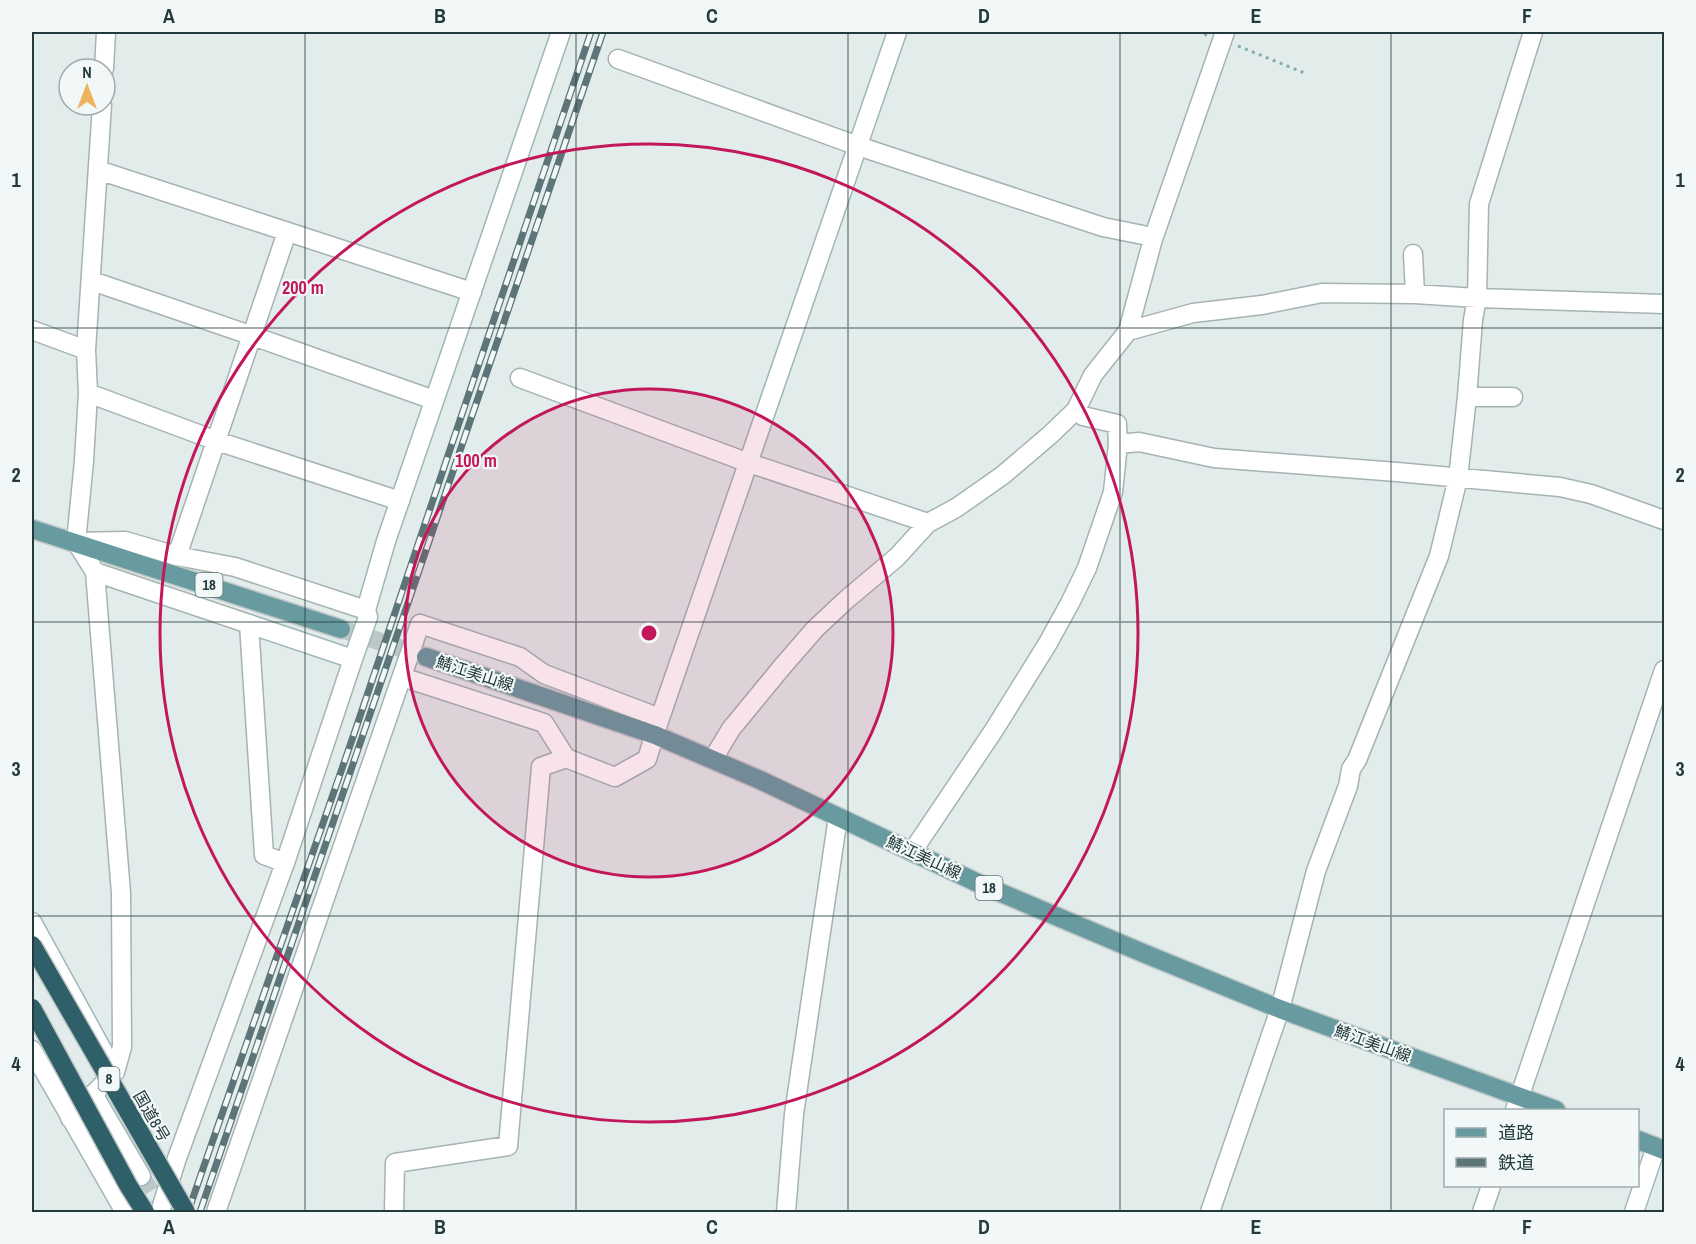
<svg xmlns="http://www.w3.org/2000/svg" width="1696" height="1244" viewBox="0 0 1696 1244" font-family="'Archivo Narrow','Noto Sans JP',sans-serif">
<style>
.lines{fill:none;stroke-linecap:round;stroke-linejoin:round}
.secondary-tunnel{stroke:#bcc8c8;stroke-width:18;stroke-dasharray:18 9;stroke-linecap:butt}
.primary-tunnel{stroke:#bcc8c8;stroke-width:18;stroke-dasharray:18 9;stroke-linecap:butt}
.street-casing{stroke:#a5b3b3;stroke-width:21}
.secondary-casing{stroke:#a0b7b7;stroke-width:21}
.primary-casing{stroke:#c1c8c8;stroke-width:21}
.path{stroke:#83adaf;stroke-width:3;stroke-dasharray:3 4.5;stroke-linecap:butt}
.street{stroke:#fff;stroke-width:18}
.secondary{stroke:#fff;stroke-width:18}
.primary{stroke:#679ba0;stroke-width:18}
.rail-casing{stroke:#5d7578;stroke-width:7}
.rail{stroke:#f2f8f7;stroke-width:4.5;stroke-dasharray:14;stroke-linecap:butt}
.highway-bridge-casing{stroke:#c1c8c8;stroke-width:21;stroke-linecap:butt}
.highway-bridge{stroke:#2f5f68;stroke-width:18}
.grid{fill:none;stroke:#223a3c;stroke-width:1.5;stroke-opacity:0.55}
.ring{fill:none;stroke:#c2185b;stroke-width:3}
.labels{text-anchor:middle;stroke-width:4.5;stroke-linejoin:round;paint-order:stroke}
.shield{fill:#f2f8f7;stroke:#607374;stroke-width:1.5}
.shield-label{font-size:15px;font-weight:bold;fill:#223a3c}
.street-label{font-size:16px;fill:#223a3c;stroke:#f2f8f7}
.centre{fill:#c2185b;stroke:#f2f8f7;stroke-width:3}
.ring-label{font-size:18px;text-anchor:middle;font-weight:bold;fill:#c2185b;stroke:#f2f8f7;stroke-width:4.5;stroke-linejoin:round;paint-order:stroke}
.neatline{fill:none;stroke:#223a3c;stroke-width:2}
.grid-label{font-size:20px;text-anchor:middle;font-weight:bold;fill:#223a3c}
</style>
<rect width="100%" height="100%" fill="#e2eceb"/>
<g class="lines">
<!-- secondary-tunnel -->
<path class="secondary-tunnel" d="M141,1176L163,1212"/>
<!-- primary-tunnel -->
<path class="primary-tunnel" d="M341,629L425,656"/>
<!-- street casing -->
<g class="street-casing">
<path id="street" d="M618,59L858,146L1103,227L1143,235L1153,239
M104,69L106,32
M98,170L472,292
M1413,254L1415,294
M92,281L253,336L434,400
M32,330L86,350
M1128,331L1193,313L1262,305L1322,293L1415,294L1477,298L1664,304
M520,378L749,463L928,523
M88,393L217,441L400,501
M1467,397H1513
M1118,444L1139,442L1214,458L1397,472L1560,487L1591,494L1664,520
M76,542L125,541L177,556L235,567L366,610
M177,556L287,232
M95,572L249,624L264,855L285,863
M713,759L731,729L782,667L815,629L846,600L897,557L928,523L956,508L1003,475L1050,435L1076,410L1093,375L1128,331L1153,239L1225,32
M912,852L994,730L1048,643L1070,603L1087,568L1113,492L1118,444L1117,424L1083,416L1076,410
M1515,1110L1664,670
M70,1118L115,1072L122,1047L121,893L95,572L76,542L84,461L88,393L86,350L102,105
M160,1212L176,1161L285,863L353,659
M216,1212L420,624
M394,1212L395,1163L508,1146L541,767L566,758
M786,1212L794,1114L838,817
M1210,1212L1280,1009L1316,871L1348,786L1351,769L1357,760L1439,556L1458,478L1467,397L1473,320L1477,298L1479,204L1533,32
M1482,1212L1491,1186"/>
</g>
<!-- secondary casing -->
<g class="secondary-casing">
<path id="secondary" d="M249,624L353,659L368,617L366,610L386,541L561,32
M420,624L520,657L544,674L660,718
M402,677L544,723L566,758L615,777L647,759L660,718L897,32
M32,922L103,1051
M32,1050L125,1212
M93,1094L141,1176
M1634,1212L1656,1147"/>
</g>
<!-- primary casing -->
<g class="primary-casing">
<path id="primary" d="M32,529L341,629
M426,657L655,735L760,780L980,884L1143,953L1280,1009L1556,1110
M1638,1140L1664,1150"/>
</g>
<!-- path -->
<path class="path" d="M1197,32L1207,35
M1238,46L1307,74"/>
<!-- street -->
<use href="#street" class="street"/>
<!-- secondary -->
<use href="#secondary" class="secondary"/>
<!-- primary -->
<use href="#primary" class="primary"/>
<!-- rail casing -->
<g class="rail-casing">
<path id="rail" d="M188,1212L354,734L591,32
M200,1212L603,32"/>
</g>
<!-- rail -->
<use href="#rail" class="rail"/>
<!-- highway-bridge casing -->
<g class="highway-bridge-casing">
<path id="highway-bridge" d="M32,945L186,1212
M32,1008L128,1185L145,1212"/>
</g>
<!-- highway-bridge -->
<use href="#highway-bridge" class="highway-bridge"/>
</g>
<!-- grid -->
<path class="grid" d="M305,32V1212M576,32V1212M848,32V1212M1120,32V1212M1391,32V1212M32,328H1664M32,622H1664M32,916H1664"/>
<!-- distance rings -->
<circle cx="649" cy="633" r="244" fill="#c2185b" fill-opacity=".12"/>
<g class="ring">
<circle cx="649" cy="633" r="244"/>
<circle cx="649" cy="633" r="489"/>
</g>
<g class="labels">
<!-- shield labels -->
<g class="shield">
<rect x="195.5" y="573" width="27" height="24" rx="4.5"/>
<rect x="975.5" y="876" width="27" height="24" rx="4.5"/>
<rect x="98.5" y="1067" width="21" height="24" rx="4.5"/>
</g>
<g class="shield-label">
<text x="209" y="590">18</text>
<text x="989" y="893">18</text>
<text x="109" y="1084">8</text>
</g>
<!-- street labels -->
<g class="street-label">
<text transform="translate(475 673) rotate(18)" y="6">鯖江美山線</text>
<text transform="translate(924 857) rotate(25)" y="6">鯖江美山線</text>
<text transform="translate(1373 1043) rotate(20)" y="6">鯖江美山線</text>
<text transform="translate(152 1116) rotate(60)" y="6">国道8号</text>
</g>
</g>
<circle cx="649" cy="633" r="9" class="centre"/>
<g class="ring-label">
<text x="303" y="294">200 m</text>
<text x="476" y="467">100 m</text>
</g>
<!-- border -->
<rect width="1696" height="1244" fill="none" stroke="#f2f8f7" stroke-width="66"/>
<!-- legend -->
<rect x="1444" y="1109" width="195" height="78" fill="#f2f8f7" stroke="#9facac" stroke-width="1.5"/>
<rect x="1456" y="1128" width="30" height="9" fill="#679ba0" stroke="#9facac" stroke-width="1.5"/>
<text x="1498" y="1139" font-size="18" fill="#223a3c">道路</text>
<rect x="1456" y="1158" width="30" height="9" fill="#5d7578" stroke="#9facac" stroke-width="1.5"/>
<text x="1498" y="1169" font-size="18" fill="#223a3c">鉄道</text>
<!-- north arrow -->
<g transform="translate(87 87)"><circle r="28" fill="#f2f8f7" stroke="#9facac" stroke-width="1.5"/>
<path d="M0-4.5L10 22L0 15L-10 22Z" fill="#eeb45d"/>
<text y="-9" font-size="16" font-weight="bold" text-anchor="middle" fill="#223a3c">N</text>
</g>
<rect x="33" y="33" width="1630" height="1178" class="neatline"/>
<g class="grid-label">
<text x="169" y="23">A</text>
<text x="440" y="23">B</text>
<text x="712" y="23">C</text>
<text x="984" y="23">D</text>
<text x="1256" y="23">E</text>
<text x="1527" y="23">F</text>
<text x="16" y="187">1</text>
<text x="1680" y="187">1</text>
<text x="16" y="482">2</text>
<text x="1680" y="482">2</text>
<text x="16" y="776">3</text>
<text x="1680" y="776">3</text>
<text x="16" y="1071">4</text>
<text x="1680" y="1071">4</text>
<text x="169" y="1234">A</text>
<text x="440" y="1234">B</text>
<text x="712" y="1234">C</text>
<text x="984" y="1234">D</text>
<text x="1256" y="1234">E</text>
<text x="1527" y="1234">F</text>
</g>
</svg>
